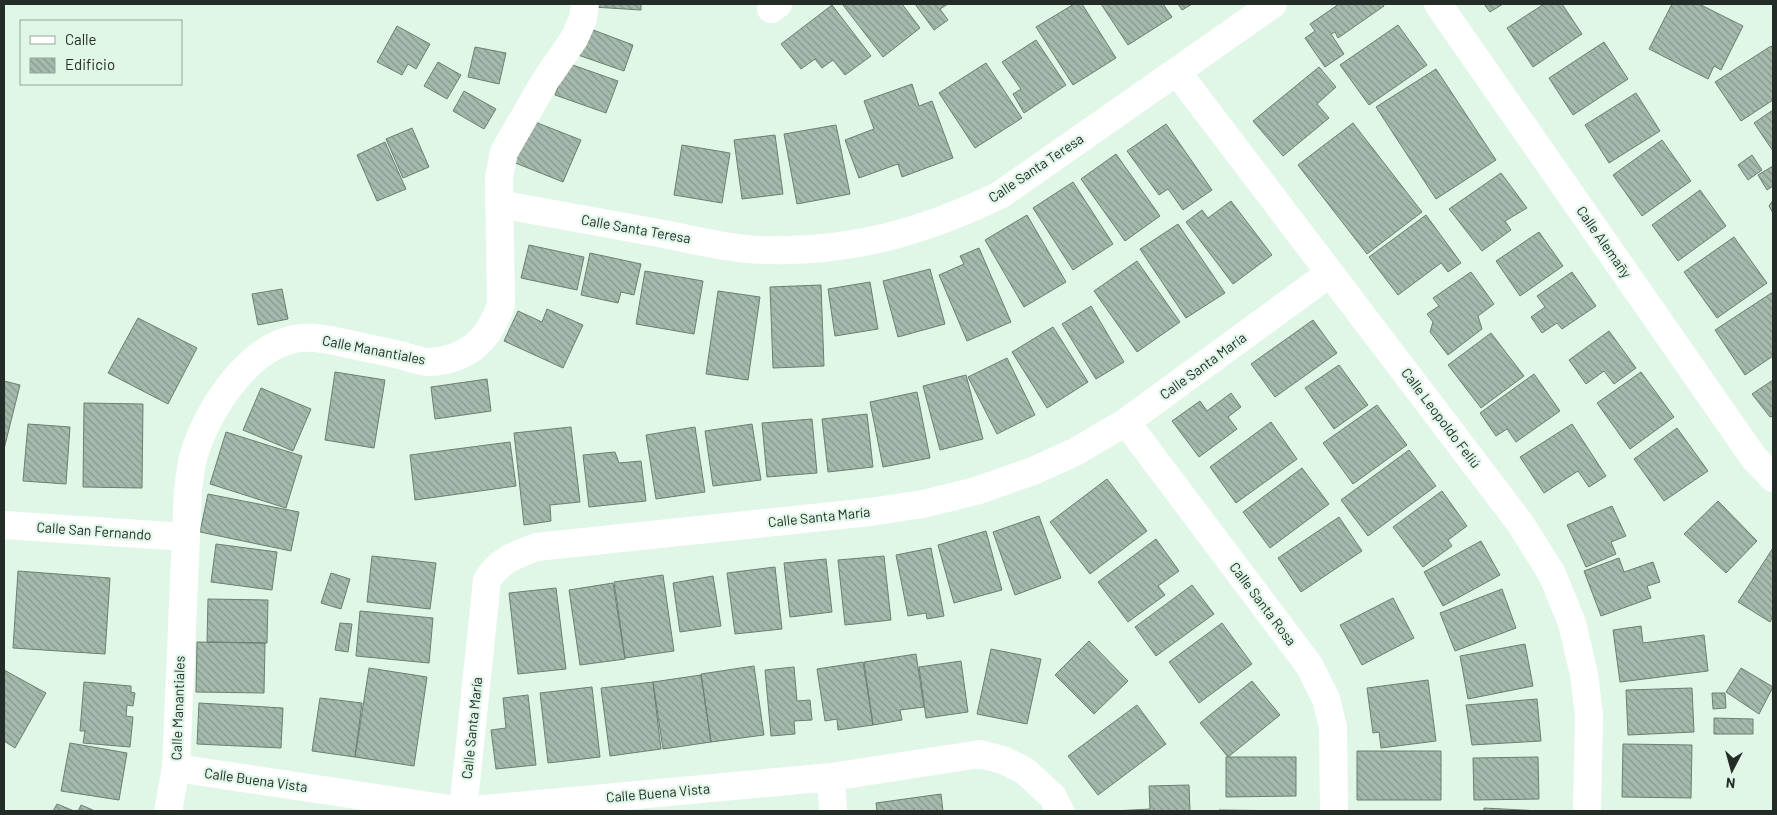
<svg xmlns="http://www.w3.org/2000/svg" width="1777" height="815" viewBox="0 0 1777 815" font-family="Barlow,sans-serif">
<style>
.building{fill:url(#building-back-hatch);stroke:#6b7f72}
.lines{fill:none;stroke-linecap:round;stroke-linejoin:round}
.minor{stroke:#fff;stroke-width:28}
.labels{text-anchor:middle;stroke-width:4.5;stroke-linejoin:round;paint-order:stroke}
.street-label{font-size:14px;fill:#242c27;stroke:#e0f7e8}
</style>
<defs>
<pattern id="building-back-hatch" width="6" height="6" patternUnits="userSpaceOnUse" patternTransform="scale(1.25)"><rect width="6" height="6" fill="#a5baac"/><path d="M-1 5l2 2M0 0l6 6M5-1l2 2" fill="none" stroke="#86978c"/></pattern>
</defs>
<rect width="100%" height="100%" fill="#e0f7e8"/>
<!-- building -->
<path class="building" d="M593,4H641V10L593,7Z
M845,4H902L920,28L883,57L843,5Z
M915,4H948L940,9L948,20L934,30Z
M1074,4H1082L1116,58L1073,85L1036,27Z
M1101,4H1163L1172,17L1128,45Z
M1178,4H1192L1182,10Z
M1339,4H1383L1384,6L1338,38L1335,32L1331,34L1344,54L1325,67L1305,38L1315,31L1310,24Z
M1484,4H1503L1490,12Z
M1544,4H1562L1582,34L1533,67L1507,28Z
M1672,4H1699L1743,26L1721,70L1714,66L1708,79L1649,49Z
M832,5L871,56L845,75L833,60L822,68L815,59L801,69L781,44Z
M1398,25L1427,65L1369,105L1340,65Z
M397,26L430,44L416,69L408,64L402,75L377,62Z
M588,28L633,45L624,71L578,55Z
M1036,40L1066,85L1024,113L1013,94L1021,89L1002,62Z
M1604,42L1628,79L1573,115L1549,78Z
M1771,46L1773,49V100L1741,121L1715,82Z
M475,47L506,53L499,84L468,77Z
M438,62L461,75L447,99L424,86Z
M567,63L618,81L606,113L555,95Z
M986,63L1022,118L975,148L939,93Z
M1319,67L1336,87L1317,104L1329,118L1283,156L1253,121Z
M1436,69L1496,160L1436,199L1376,107Z
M912,84L919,106L932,101L953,158L902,177L898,164L859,178L845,140L874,129L864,101Z
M464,91L496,109L484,129L453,111Z
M1636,93L1660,131L1609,163L1585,125Z
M1773,110V151L1754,123Z
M530,120L581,140L563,182L513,162Z
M1353,123L1422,212L1367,254L1298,165Z
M1166,124L1212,190L1183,210L1168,189L1159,195L1127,151Z
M836,125L850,194L797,204L784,134Z
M412,128L429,167L403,178L386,139Z
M775,135L783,194L742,199L734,140Z
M1662,140L1691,181L1642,216L1613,175Z
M385,142L406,189L377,201L357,155Z
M682,145L730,153L722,203L674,195Z
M1116,154L1160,216L1125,241L1081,179Z
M1752,155L1762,170L1748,180L1738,165Z
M1773,166V186L1767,190L1758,175Z
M1501,173L1527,208L1505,221L1511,230L1482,251L1449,209Z
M1073,182L1113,244L1073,270L1033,208Z
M1700,190L1726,226L1678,261L1652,225Z
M1773,200V213L1769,206Z
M1231,201L1272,255L1233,284L1186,222L1202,210L1208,218Z
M1027,215L1066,282L1024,307L985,240Z
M1426,215L1461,263L1448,272L1441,263L1398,295L1369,257Z
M1178,224L1225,293L1186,318L1140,249Z
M1539,232L1563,266L1520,296L1496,261Z
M1734,237L1767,283L1717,318L1684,272Z
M529,245L584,257L577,290L521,278Z
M979,248L1011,322L967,341L939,275L964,264L960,256Z
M590,253L641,264L634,295L621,292L618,303L581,295Z
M1137,261L1180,322L1137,352L1094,291Z
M930,269L945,324L898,337L883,281Z
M645,271L703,281L694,334L636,324Z
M1471,272L1494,304L1478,316L1482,329L1448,355L1430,332L1433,322L1427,314L1439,306L1433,298Z
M1572,272L1596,306L1562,329L1557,323L1542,333L1531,317L1545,307L1537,296Z
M870,282L878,329L835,336L828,289Z
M821,285L824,366L773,368L770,287Z
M282,289L288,319L258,325L252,294Z
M718,291L760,297L748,380L706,374Z
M1773,292V356L1745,375L1715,330Z
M1091,306L1124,362L1096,379L1062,324Z
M547,309L583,325L563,368L504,341L518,311L542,322Z
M138,318L197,348L168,404L108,373Z
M1313,320L1337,353L1275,397L1251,364Z
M1053,327L1088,382L1047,408L1012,352Z
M1609,331L1636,368L1614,384L1604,371L1586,384L1569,360Z
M1491,333L1524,376L1481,408L1448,365Z
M1007,358L1035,415L997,434L968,377Z
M1339,365L1368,405L1334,429L1305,388Z
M335,372L385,380L374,448L325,440Z
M1641,372L1674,417L1630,449L1597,403Z
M1534,374L1560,411L1516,442L1507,429L1496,436L1480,413Z
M966,375L983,439L940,450L923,386Z
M487,379L491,411L435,419L431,387Z
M1773,380V416L1770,417L1752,394Z
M4,381L20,385L4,449Z
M261,388L311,409L293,451L243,430Z
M917,392L930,458L883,467L870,402Z
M1231,393L1241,407L1228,417L1237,429L1199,457L1172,421L1200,401L1207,411Z
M84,403L143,404L142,488L83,487Z
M1377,405L1407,445L1353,484L1323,443Z
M867,414L873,467L828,472L822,419Z
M812,419L817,473L767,477L762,423Z
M1271,422L1297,459L1236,503L1210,467Z
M28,424L70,427L66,484L23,481Z
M752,424L761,480L713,486L705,431Z
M1572,424L1606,476L1589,487L1578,471L1544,493L1520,457Z
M571,427L580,502L550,505L551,521L524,525L514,433Z
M695,427L705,492L656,499L646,435Z
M1677,428L1708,471L1664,501L1634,459Z
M226,432L302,456L286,508L210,484Z
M510,442L516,486L415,500L410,455Z
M1409,450L1436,486L1368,536L1341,500Z
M615,452L619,463L641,461L646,501L589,507L583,455Z
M1302,468L1329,504L1270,548L1243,512Z
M1107,479L1147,531L1090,574L1050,522Z
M1442,491L1467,526L1448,540L1452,546L1423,567L1393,527Z
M208,494L299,512L291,551L200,532Z
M1718,501L1757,541L1726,573L1684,534Z
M1612,506L1626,536L1611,542L1616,554L1586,567L1567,525Z
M1039,516L1061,578L1015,595L993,532Z
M1339,517L1362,551L1301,592L1278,558Z
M986,531L1002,590L954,603L938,545Z
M1156,539L1179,571L1158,586L1165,595L1128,622L1098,582Z
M1481,541L1500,575L1443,606L1424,572Z
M216,544L277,552L272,590L211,582Z
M931,548L944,616L927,619L926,613L908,616L896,555Z
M1773,548V616L1770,622L1738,602Z
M372,556L436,563L430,609L367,602Z
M884,556L891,620L845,625L838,560Z
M1619,558L1624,572L1653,562L1660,582L1647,586L1651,598L1601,616L1584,571Z
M826,559L832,612L790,617L784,563Z
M775,567L782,629L735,634L727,573Z
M18,571L110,578L105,654L13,648Z
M331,573L350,579L341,609L321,603Z
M663,575L674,651L625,658L614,582Z
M713,576L721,626L680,632L673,583Z
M613,583L625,659L580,665L569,590Z
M1192,585L1214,614L1156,656L1135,627Z
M556,588L566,669L518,674L509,593Z
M1502,589L1516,628L1455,651L1440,613Z
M1393,598L1414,638L1362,665L1340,625Z
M208,599L268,600L267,643L207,642Z
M360,611L433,618L429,663L356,656Z
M340,623L352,624L348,652L335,650Z
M1222,623L1252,664L1199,703L1169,662Z
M1641,626L1643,643L1704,635L1708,671L1620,682L1613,630Z
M1089,641L1128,681L1094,714L1055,675Z
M197,642L265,643L264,693L196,692Z
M1525,644L1533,686L1468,699L1460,656Z
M991,649L1041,659L1027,724L977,714Z
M916,654L924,707L900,710L902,720L873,725L864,662Z
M961,661L968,712L926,718L919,667Z
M863,662L873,725L838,730L837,719L825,721L817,669Z
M754,666L764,735L711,742L701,674Z
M794,667L797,701L810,700L812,720L794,721L795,734L771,736L765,670Z
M369,668L427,677L414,766L355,757Z
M1741,668L1773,687L1759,714L1726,692Z
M4,670L46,693L15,748L4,741Z
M701,675L711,742L663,749L653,682Z
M1428,680L1436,741L1381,748L1379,732L1373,733L1367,688Z
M1252,681L1280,715L1228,757L1200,723Z
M84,682L131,686V692L135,693L133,706L127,705L126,716L133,717L130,747L83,743L85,731H80Z
M653,682L661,749L610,756L601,688Z
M592,687L600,757L548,763L540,693Z
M1692,688L1694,732L1628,735L1626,690Z
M1712,693H1725L1726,708L1713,709Z
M528,695L536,765L496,769L491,730L506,728L503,698Z
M320,698L362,703L355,757L312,751Z
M1537,699L1541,741L1472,745L1466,705Z
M199,703L283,708L281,748L197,744Z
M1137,705L1166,744L1098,795L1068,756Z
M1714,718L1753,719V734H1714Z
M70,743L127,753L119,800L61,791Z
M1623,744L1692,745L1691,798L1622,797Z
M1357,751H1441V800H1357Z
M1226,757H1296V796L1226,797Z
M1538,757L1539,799L1474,800L1473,758Z
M1189,785L1190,811H1114L1150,809L1149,786Z
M941,794L943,811H877L876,803Z
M57,804L74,811H53Z
M81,805L95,811H78Z
M1484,808L1541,811H1484Z
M1219,810L1298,811H1219Z"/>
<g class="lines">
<!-- minor -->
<path class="minor" d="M1438,4L1754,458L1773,478
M771,9L778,4
M1177,72L1520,523L1552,574L1572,623L1584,674L1589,715L1587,811
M499,204C554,214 609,224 664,234C699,241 734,250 769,250C853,252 925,231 1000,195L1273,4
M1126,422L1309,665L1326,699L1333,727L1334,811
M4,525L185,537
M176,768L463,811L831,777L980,754L1003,760L1025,771L1053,797L1060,811
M831,777L833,811
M168,811L176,768L188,489C190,477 191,463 195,451C210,407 251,342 302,338C316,337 331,340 344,343C362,347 381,351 400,355C409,357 420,362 429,362C468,360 489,340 501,305L499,177L504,152L545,81L574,39L583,19L585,4
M463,811L487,580C500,560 515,555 536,547L870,512L923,504L976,491L1033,471L1075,452L1126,422L1330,273"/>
</g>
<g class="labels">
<!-- street labels -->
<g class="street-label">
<text transform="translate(1036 168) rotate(-34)" y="5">Calle Santa Teresa</text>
<text transform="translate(636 229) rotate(10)" y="5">Calle Santa Teresa</text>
<text transform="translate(1604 242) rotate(55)" y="5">Calle Alemañy</text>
<text transform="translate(374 350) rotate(11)" y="5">Calle Manantiales</text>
<text transform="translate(1203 366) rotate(-36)" y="5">Calle Santa María</text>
<text transform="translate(1441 418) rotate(53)" y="5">Calle Leopoldo Feliú</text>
<text transform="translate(819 517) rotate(-6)" y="5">Calle Santa María</text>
<text transform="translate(94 531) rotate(4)" y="5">Calle San Fernando</text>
<text transform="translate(1263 604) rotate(53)" y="5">Calle Santa Rosa</text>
<text transform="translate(178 708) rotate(-88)" y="5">Calle Manantiales</text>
<text transform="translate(472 728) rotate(-84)" y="5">Calle Santa María</text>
<text transform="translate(256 780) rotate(8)" y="5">Calle Buena Vista</text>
<text transform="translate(658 793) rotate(-5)" y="5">Calle Buena Vista</text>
</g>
</g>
<!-- border -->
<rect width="1777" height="815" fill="none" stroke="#242c27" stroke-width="10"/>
<!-- legend -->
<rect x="20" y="20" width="162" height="65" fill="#e0f7e8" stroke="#95a69b"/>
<rect x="30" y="36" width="25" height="8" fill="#ffffff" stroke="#95a69b"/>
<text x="65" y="45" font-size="15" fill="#242c27">Calle</text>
<rect x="30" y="58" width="25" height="15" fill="url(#building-back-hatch)" stroke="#95a69b"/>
<text x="65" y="70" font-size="15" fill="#242c27">Edificio</text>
<!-- north arrow -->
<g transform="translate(1732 770) rotate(186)" stroke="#e0f7e8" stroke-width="4" paint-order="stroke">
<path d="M0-4L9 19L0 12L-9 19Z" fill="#242c27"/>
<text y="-8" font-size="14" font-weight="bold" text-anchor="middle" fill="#242c27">N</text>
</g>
</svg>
